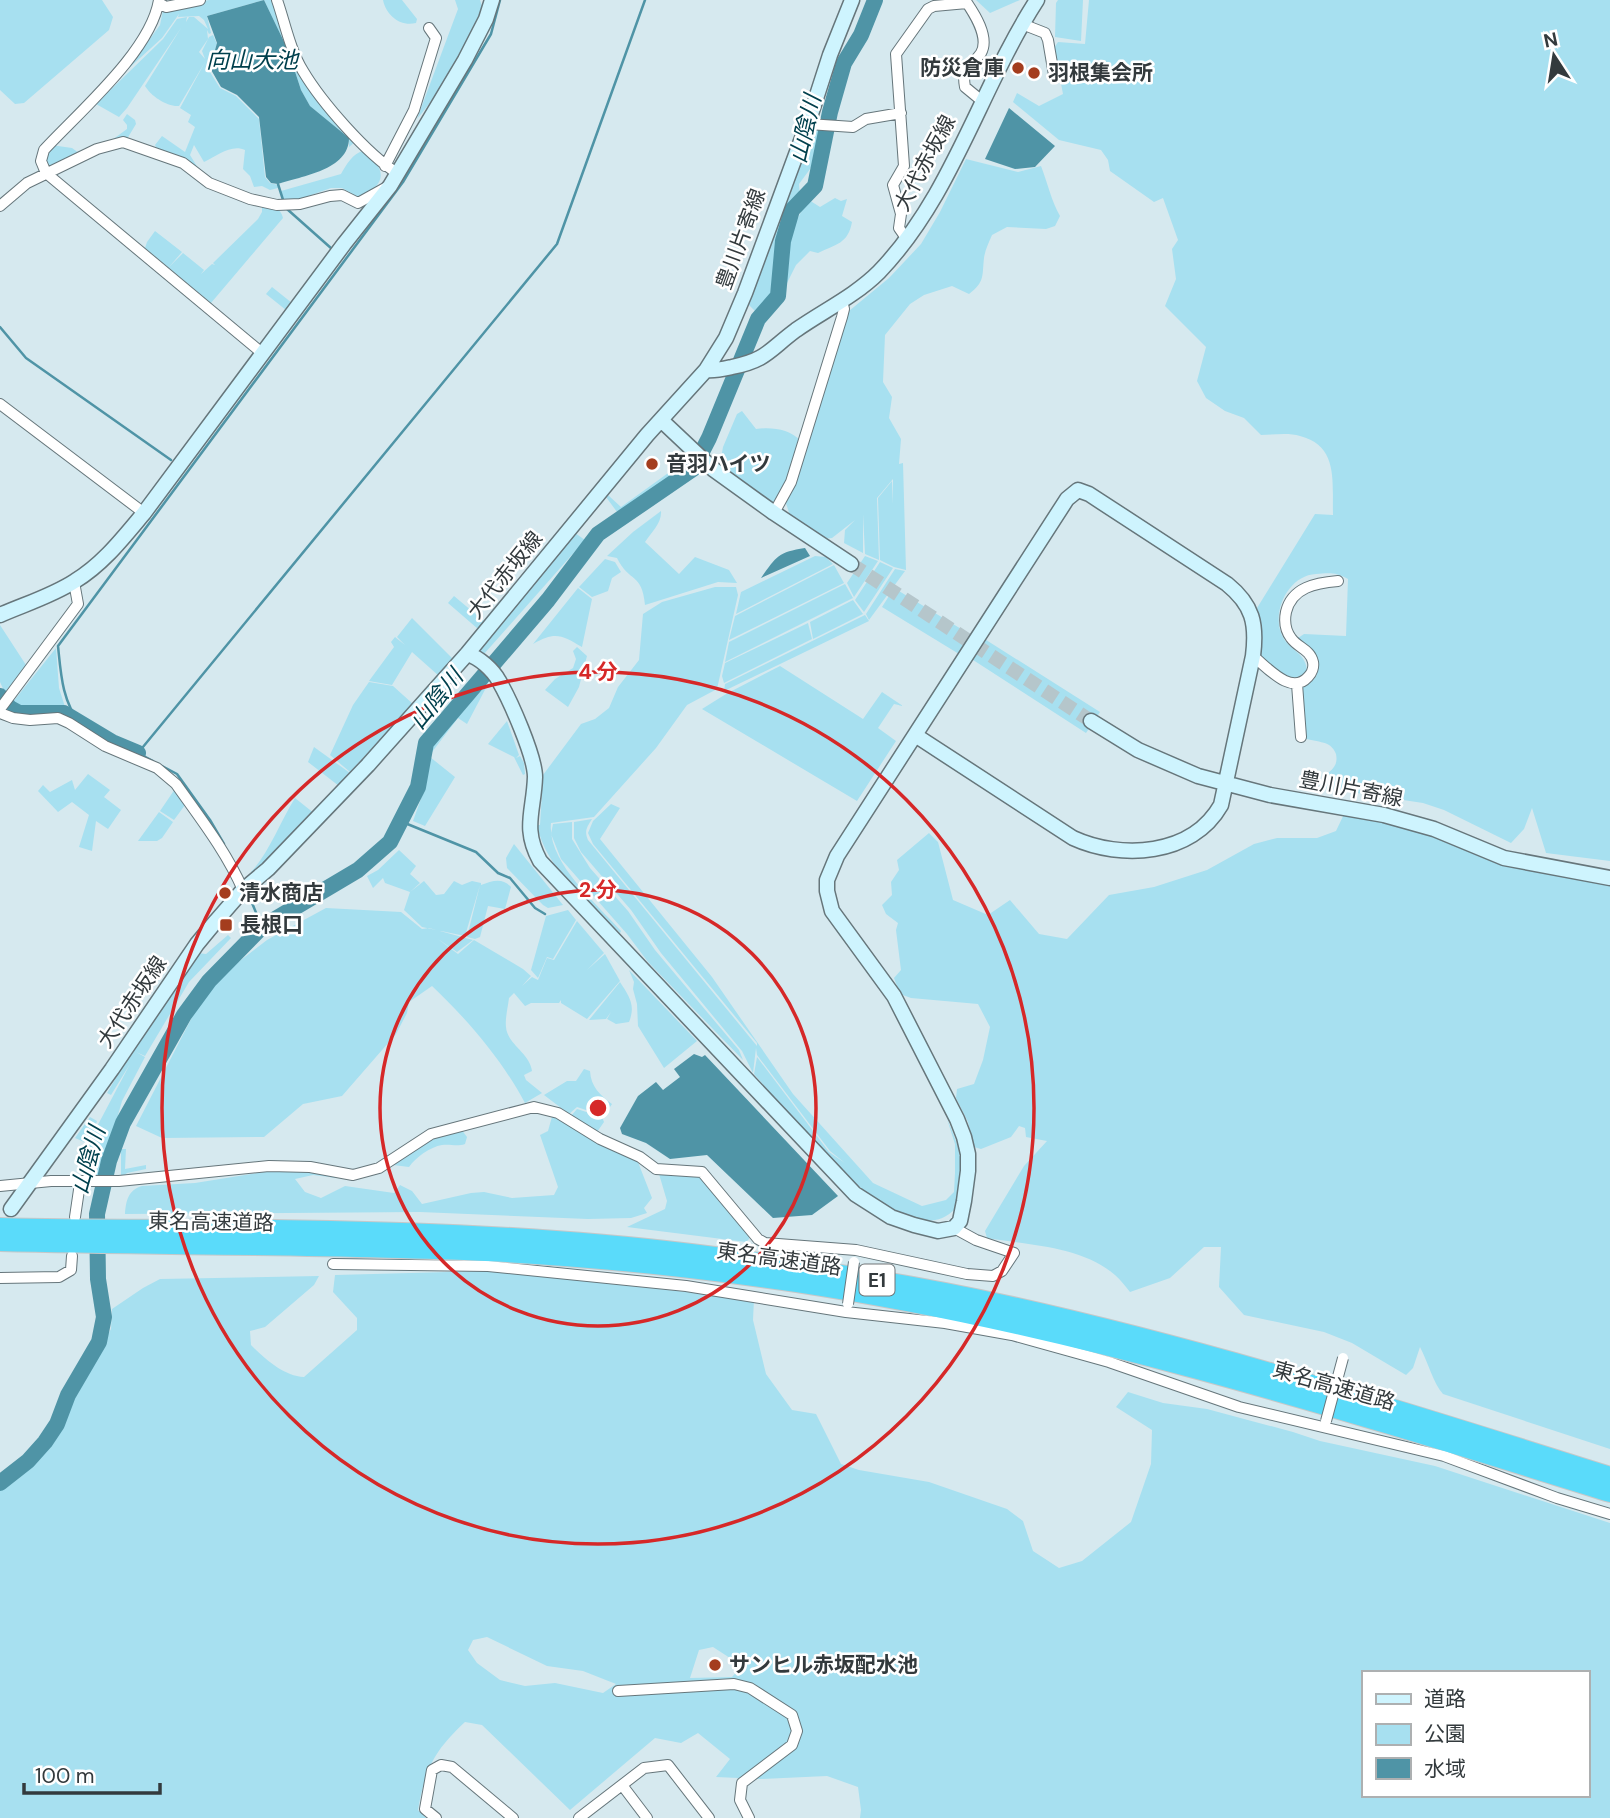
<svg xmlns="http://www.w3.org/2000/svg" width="1610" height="1818" viewBox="0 0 1610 1818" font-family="'DM Sans','Noto Sans JP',sans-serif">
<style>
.green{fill:#a7e0f0;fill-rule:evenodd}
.water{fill:#4f94a6}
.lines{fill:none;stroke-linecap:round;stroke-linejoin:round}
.stream{stroke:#4f94a6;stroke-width:2.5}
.river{stroke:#4f94a6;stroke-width:16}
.secondary-tunnel{stroke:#b5c6cb;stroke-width:14;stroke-dasharray:14 7;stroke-linecap:butt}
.street-casing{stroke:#66767b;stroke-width:12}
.secondary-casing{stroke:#66767b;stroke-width:17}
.highway-casing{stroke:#c6c8c9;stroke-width:20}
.street{stroke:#fff;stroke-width:10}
.secondary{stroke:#cef4fe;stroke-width:14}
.highway{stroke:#5adbfa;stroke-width:18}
.street-bridge-casing{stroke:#66767b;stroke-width:12;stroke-linecap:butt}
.street-bridge{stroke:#fff;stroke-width:10}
.ring{fill:none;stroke:#d62828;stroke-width:3.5}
.poi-dot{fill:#a43d1e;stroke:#fff;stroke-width:2.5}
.labels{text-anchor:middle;stroke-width:5;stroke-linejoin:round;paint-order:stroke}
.shield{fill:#fff;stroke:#707577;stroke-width:2}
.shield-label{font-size:19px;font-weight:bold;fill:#333a3d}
.poi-label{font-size:21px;font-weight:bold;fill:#333a3d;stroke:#fff;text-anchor:start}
.street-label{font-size:21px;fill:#333a3d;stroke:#fff}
.water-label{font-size:23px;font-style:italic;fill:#00404d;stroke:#fff}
.centre{fill:#d62828;stroke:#fff;stroke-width:3.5}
.ring-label{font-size:21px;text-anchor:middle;font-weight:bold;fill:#d62828;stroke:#fff;stroke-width:5;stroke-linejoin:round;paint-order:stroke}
</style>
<rect width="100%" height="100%" fill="#d6e9ef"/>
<!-- green -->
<path class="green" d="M0,0H102L113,17L109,30L24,103L15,104L0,90Z
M209,0H264L207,16L211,33L209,34L207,30L208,39L199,52L205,59L202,51L209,37L213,35L217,44L208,69L220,88L236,96L259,119L265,177L270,183L278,185V188L270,190L262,186L254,187L250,176L243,169L245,150C231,144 217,156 204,162L194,145L190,155L203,176L157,149L155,145L162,136L185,152L195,127L188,122L191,115L180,108L205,62L179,106C167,107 151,96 145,86L181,28L127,108L119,117L96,104L163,39L177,19L187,17L186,22L189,17H194L208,29L204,20L199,16L178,17L179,14L162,38L128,69L160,25L163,10Z
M264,0H274L292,51L356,141L349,147V138L310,106L301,90L288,50Z
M383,0H402L417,19L416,23C400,27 386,15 383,0Z
M455,0H480C481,4 483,6 482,10C480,32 433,102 417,119L458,9Z
M976,0H1020L990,13Z
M1058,0H1083L1081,41L1055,37L1056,3Z
M1089,0H1610V861L1546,853L1532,808L1524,829L1511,843L1444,810L1423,803L1324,788L1327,774C1334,768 1338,764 1336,754C1331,739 1314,743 1301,737V686C1332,678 1313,651 1298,638L1304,634L1346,636L1348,579C1336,572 1329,573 1316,574C1290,575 1272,609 1281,633C1287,650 1307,652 1307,672C1287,687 1276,670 1259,657L1262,634L1257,608L1315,514L1333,515C1332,482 1339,446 1300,436C1288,432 1272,435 1261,435L1244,418L1225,411L1206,398L1197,381L1206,347L1165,306L1176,279L1172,249L1178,240L1163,198L1154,202L1110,171L1108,160L1101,150L1059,140L1013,102L1017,93L1039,106L1063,94L1054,48L1058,42L1085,44Z
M127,114L135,120L136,124L127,139L112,140L127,129V125L123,120Z
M810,127L824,128L813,165L799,184L800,197L789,211L781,240L778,291L766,305L755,311L748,304L747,298Z
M51,145L72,148L79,153L49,168L46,161Z
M363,151C387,168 388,186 358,197L342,188H331L297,200L283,199L281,191L341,174C346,165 353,153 363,151Z
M966,159L1018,172L1041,166C1048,184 1051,200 1060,216L1055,226L1046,229L1007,227L992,235C989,242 985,250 984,258C982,276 985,282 969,294L952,286L924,295L910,304L885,335L883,382L892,397L889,418L901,439L899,464L903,463L906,570L894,567L880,560L878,498L892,481L893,504V479L877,498L879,560L865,554L863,514V553L844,543L845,530L855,520L832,538L824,539L790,516L785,500L798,477L849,311L889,278L921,244L940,212Z
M835,198L841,201L847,199L842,216L852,222C848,244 836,244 818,253L810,251L796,265L782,293C787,256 786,231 809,200L820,207Z
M262,203C272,206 281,208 283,218L211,303L145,248L147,242L155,231L182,252L169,267L183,253L204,270L201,274L212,264L215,265L213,263L258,219L262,212Z
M272,287L292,303L286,310L266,294Z
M742,411L756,429C773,427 789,429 801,441C795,460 790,495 771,503L720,464L723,447L737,414Z
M689,458L693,463L683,472L620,516L606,497L608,495L621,507Z
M661,511C662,523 651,533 645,542L679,574L695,557L729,570L737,583L718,582L645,605C642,572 629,583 617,558L607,556L633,532Z
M575,533L585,540L484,654L479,650Z
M815,556L826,557L833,564L736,614L741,592Z
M865,556L878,561L854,597L847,583Z
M605,559L615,562L621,572L612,578L608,591L592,597L579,587Z
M880,562L893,568L864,612L855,600Z
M834,565L844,583L729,640L735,616Z
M895,569L905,571L869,620L866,614Z
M845,584L853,598L725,662L729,642Z
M715,587H736L738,595L717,689L687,705L656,748L594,817L551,823C547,862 596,903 621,931L620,933C589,902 546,870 537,825H540L543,775L581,724L595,719L609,708L618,687L639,660L643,614L662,602Z
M578,588L592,599L582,647C562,635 555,631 533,644Z
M894,588L971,635L959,654L882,607Z
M454,596L485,622L478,629L448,603Z
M853,600L863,614L813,639L810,622Z
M865,615L869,621L724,691L725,684Z
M412,618L454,660L439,676L412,652L392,685L369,681L394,647L391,642L395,637L405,645L397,637Z
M808,623L812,639L724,683L722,676L725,663Z
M0,625L26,665L5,693L0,682Z
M983,638L1100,712L1086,733L970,658Z
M577,647L587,656L579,687L568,707L545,690L555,679L573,668L576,659L573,651Z
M56,648L59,688L66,710C45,704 29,715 12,703Z
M780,666L863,719L882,692L903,706L894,704L878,728L896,741L857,801L702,709L726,694Z
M485,679L488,684L467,724L458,718L429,756L438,735Z
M369,682L393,686L413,704L350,772L330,755L353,705Z
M507,721L519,755L516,758L520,756L524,763L525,774L523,775L514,757L488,744Z
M314,747L350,773L339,786L308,762Z
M430,757L455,777L425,826L413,821L423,793Z
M88,774L110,790L104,797L121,810L108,829L96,821L92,851L79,847L89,815L72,802L58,812L38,791L43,785L50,792L72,780L75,790Z
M175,789L185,805L174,820L160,811Z
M295,798L315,814L252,876L251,872C269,853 280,822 295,798Z
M611,804L620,808L600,839L712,977L793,1094L873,1183L922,1206L946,1200L954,1192L955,1173V1144L947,1119C964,1157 964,1169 955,1209C902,1264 785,1109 754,1074L757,1057L829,1152L845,1163L830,1151L757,1055L756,1048L753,1073L742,1051L661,953L631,910L581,852L574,838V822L592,819C587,827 584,831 588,840L757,1046V1043L593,844L588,833L593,821Z
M1346,810L1486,847L1610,877V1449L1443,1394C1433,1383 1428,1362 1420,1347L1413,1368L1406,1375L1352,1343L1324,1332L1244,1315L1219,1287L1221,1247H1204L1170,1278L1130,1292C1125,1286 1121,1280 1115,1275C1082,1246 1028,1245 987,1238L985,1231L1024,1166L1047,1141L1026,1137L1025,1128L1019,1126L1011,1137L981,1149L974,1147L968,1122L956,1098L957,1089L974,1084L983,1060L990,1027L978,1004L911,998L900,994L894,978L901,970L896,930L898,923L886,914L882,905L892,895L891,882L899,870L897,860L929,833L938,842L953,900L988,915L1010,900L1039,934L1067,939L1109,895L1154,887L1207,870L1254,844L1277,838H1317L1336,831Z
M159,812L173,822L162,838L157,841H138Z
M572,822V839L590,868L628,911L655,950L739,1050L743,1060L648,962L627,934L561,859L551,834L553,824Z
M514,844L563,905L548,908L543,905L507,868L506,858Z
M399,850L416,866L410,874L420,883L410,892L424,881L436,895L444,894L454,881L462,885L472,881L481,883V885C492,881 502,877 511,887L505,909L488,906L480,937L475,939L467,937L480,885L465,936L422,927L404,910L410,892L385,883L383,878L373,888L367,876L378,870Z
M326,908L401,912L422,929L429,928L473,940L457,952L438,939L458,954L474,940L523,969L531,976L522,986L532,977L538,980L547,958L554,960L577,921L604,953L587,970L605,954L620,981L587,1019L561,1003V1000L559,1003H531L525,1006L514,993L509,998C508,1007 505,1018 506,1027C507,1044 530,1053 532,1071L524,1075L526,1080L542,1093L525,1103C502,1060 468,1020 432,986L409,1002L407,1013L396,1034L342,1096L303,1104L264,1137L162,1138L136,1126L204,994L233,966L267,940Z
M568,910L576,920L553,959L547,957L538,978L531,970L546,916Z
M228,935L231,938L189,982L145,1056L136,1052L145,1057L122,1101L118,1115L119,1124L112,1140L102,1176L86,1175L89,1144L75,1138L90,1117L97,1121L92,1136L130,1064L111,1095L107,1093L132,1051L198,953L206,954Z
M629,970L697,1041L664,1068L638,1026L637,1004L633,989L634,982Z
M620,982C629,996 636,1005 629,1022L616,1024L607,1019L611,1012L606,1019L589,1020Z
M584,1069L590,1071C591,1087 600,1095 612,1104L604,1116L577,1107L569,1114L544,1095L567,1081H576Z
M577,1109L602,1117L604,1122L597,1132L571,1116Z
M553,1113L636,1157L652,1198L644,1208L647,1213L631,1218L588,1219L420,1212L125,1214C126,1201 128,1190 142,1186L195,1183L276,1170L316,1172L338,1178L313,1175L295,1179L305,1192L321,1198L345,1186L394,1193L400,1185L412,1191L422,1204L471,1193L484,1192L512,1198L554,1195L558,1187L540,1135L548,1131Z
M461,1129L467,1137L465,1144C457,1147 451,1144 442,1145C430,1147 416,1157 409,1167L393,1165L433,1138Z
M121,1149H126L125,1169L146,1165V1169L127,1173L121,1178Z
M693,1173L701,1176L750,1234L749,1239L746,1242L627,1227L665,1209L667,1201L659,1174Z
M487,1271L754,1299L753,1320L766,1374L792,1410L816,1414L841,1464L859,1470L929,1482L1007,1509L1023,1521L1033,1551L1059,1568L1082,1561L1131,1522L1151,1464L1152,1430L1116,1407L1128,1392L1163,1403L1207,1409L1293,1432L1320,1441L1435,1466L1610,1523V1818H860L861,1810L858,1787L827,1776L761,1779L716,1777L730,1759L698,1733L681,1743L655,1738L570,1810L482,1725L465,1722C434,1751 425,1769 418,1810L426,1818H0V1489L37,1460L61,1429L73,1398L111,1329L112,1309L143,1288L160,1279L319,1276L314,1285L265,1327L250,1331L251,1345C265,1359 284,1376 304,1377L357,1330V1318L333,1292L335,1275ZM487,1637L547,1666L583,1671L616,1684L603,1693L555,1683L525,1686L500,1680L477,1663L468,1650L473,1640ZM713,1647L730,1658L740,1668L732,1677L690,1678L699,1650ZM1363,1673H1587V1795H1363Z"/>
<!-- water -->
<path class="water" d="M264,0L288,50L301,90L310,106L349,138C349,170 302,176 278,184L271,183L266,177L259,117L237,95L221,87L210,68L217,43L207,16Z
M1009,108L1055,146L1035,167L1015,169L985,159Z
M805,548L810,556L761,578C776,557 778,552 805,548Z
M694,1054L702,1057L705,1055L838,1196L812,1215L773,1218L707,1155L670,1159L646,1143L622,1134L620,1128L638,1096L656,1082L663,1090L680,1077L674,1069Z"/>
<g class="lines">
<!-- stream -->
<path class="stream" d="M278,184L284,203
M287,209L332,249L334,246
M0,327L26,358L171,460
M80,724C62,700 61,675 58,646L403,182L491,34L500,0
M153,761L138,753L557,244L645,0
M162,766L177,774L210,820L224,844
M400,821L476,852L498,873L510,878L535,908L545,914
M247,891L262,927"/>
<!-- river -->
<path class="river" d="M0,696L10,708L19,713H64L114,743L138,753
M0,1483L28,1461L45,1442L57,1424L68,1395L99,1342L104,1317L98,1279L97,1214L109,1161L123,1123L184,1015L209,981L262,927L358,870L390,842L418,787L426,743L548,600L598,534L693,469L709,438L758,319L778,296L783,241L792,210L815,186L830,112L844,63L861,35L875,0"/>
<!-- secondary-tunnel -->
<path class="secondary-tunnel" d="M851,564L1091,721"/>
<!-- street casing -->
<g class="street-casing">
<path id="street" d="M159,0C151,51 79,112 44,150L41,161L46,173L262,353
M277,0C285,23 290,50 303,71C322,103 367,154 397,173
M965,0C974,13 990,37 981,53C971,68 961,65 965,87L982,101
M159,3L166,7L200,0
M1022,24L1045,33L1048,40L1054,75
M808,124L853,127L866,119L901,113
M385,166L414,110L436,38L429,28
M0,206L27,183L97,149L123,142L183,163L209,183L250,199L277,205L300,204L330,196L342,195L358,203L385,188
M906,238L899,228L901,214L893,185L904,166L896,54L928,9L934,6L967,3
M0,404L144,513
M774,513L791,482L842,317L844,309L842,301
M1253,656C1267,667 1291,696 1308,677C1312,673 1314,667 1313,662C1310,649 1298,648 1291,638C1285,630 1284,622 1286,612C1292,587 1316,583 1338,581
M1297,684L1301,737
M0,709L78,604L74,582
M0,713L13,718L30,720L58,718L69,723L105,746L157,768L176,784C200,818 226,851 243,890
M0,1186L51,1181H119L269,1166L310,1167L353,1175L379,1168L431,1134L534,1107L558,1113L600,1139L640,1157L656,1169L702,1172L758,1239L765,1243L856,1250L967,1274L993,1276L1002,1271L1014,1253L976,1240L954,1228
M75,1217L80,1183
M333,1264L488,1266L686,1286L846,1312L945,1323L1012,1335L1109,1362L1239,1407L1444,1456L1557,1498L1610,1514
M0,1278L59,1277L71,1270L72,1256
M618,1691L734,1684L750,1688L792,1715L797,1731L792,1745L742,1783L740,1800L749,1818
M622,1785L647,1818
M436,1818L425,1809L432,1770L441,1765L452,1767L513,1818
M579,1818L644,1768L668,1765L709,1818"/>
</g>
<!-- secondary casing -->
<g class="secondary-casing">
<path id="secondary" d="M706,370C715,371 723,369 732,367C767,360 769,350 796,330C823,311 855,296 879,272C953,195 980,88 1037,0
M661,420L713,469L774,513L851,564
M0,615C25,604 52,596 75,581C103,564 123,538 144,513L344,244L390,186L465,60L486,19L492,0
M467,654C479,657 493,670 499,681C510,700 535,756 535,777C534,811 522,828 540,861L855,1194L891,1217L914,1225L938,1231L954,1228L960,1221L964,1201L968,1171V1154L964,1137L957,1119L894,996L832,911L827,891V880L837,856L1067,499L1078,490L1089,494L1227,584C1253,605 1257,624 1253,656L1221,805C1192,856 1121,860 1073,838L915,735
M1091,721L1138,750L1198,776L1270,795L1384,815L1434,829L1504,858L1610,878
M11,1209L112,1069L197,944L216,921L243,890L268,869L368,765L467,654L647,435L706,370L726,338L745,293L811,114L830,55L852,0"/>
</g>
<!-- highway casing -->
<g class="highway-casing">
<path id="highway" d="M0,1227C91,1230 181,1228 272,1229C411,1231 552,1236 691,1253C797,1266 904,1282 1008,1305C1212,1350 1411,1413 1610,1476
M0,1242C162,1246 324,1245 486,1252C590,1257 694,1268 797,1283C1074,1325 1343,1410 1610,1493"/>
</g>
<!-- street -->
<use href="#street" class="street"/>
<!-- secondary -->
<use href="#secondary" class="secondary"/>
<!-- highway -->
<use href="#highway" class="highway"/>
<!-- street-bridge casing -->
<g class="street-bridge-casing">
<path id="street-bridge" d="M848,1304L854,1262
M1326,1421L1343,1358"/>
</g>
<!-- street-bridge -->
<use href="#street-bridge" class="street-bridge"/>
</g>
<!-- distance rings -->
<g class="ring">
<circle cx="598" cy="1108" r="218"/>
<circle cx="598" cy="1108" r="436"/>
</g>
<!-- markers -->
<g class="poi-dot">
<circle cx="1018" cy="68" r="7"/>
<circle cx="1034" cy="73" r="7"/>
<circle cx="652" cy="464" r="7"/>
<circle cx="225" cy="893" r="7"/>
<rect x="219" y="918" width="14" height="14" rx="3.5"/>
<circle cx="715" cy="1665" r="7"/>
</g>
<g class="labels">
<!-- shield labels -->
<rect class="shield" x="859.5" y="1264.5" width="35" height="31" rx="5"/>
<g class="shield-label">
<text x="877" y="1287">E1</text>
</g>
<!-- poi labels -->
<g class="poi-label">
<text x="1004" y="75" text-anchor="end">防災倉庫</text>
<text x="1048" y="80">羽根集会所</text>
<text x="666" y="471">音羽ハイツ</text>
<text x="239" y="900">清水商店</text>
<text x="240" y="932">長根口</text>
<text x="729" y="1672">サンヒル赤坂配水池</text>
</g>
<!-- street labels -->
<g class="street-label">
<text transform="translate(925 163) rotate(-62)" y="7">大代赤坂線</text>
<text transform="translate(741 239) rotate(-70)" y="7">豊川片寄線</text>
<text transform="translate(505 575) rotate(-51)" y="7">大代赤坂線</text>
<text transform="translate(1351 789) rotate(11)" y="7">豊川片寄線</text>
<text transform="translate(132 1002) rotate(-56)" y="7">大代赤坂線</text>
<text transform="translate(211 1222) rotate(1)" y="7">東名高速道路</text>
<text transform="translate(779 1259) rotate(8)" y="7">東名高速道路</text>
<text transform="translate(1334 1386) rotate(16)" y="7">東名高速道路</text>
</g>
<!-- water labels -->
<g class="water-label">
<text x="252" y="68">向山大池</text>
<text transform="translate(805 129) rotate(-77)" y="8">山陰川</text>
<text transform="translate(436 699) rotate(-51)" y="8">山陰川</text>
<text transform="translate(88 1160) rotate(-74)" y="8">山陰川</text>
</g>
</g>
<circle cx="598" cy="1108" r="10" class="centre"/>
<g class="ring-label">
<text x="598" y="679">4 分</text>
<text x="598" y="897">2 分</text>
</g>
<!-- legend -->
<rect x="1362" y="1671" width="228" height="126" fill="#ffffff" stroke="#adb0b1" stroke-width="2"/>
<rect x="1376" y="1694" width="35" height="10" fill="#cef4fe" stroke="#adb0b1" stroke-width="2"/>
<text x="1424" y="1706" font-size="21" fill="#333a3d">道路</text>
<rect x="1376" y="1724" width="35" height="21" fill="#a7e0f0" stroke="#adb0b1" stroke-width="2"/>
<text x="1424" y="1741" font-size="21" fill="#333a3d">公園</text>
<rect x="1376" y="1758" width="35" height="21" fill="#4f94a6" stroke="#adb0b1" stroke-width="2"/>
<text x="1424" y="1776" font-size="21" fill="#333a3d">水域</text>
<!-- north arrow -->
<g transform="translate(1554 56) rotate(348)" stroke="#ffffff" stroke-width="5" paint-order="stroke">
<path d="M0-5L12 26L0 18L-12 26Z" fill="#333a3d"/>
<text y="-10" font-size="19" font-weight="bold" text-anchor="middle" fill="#333a3d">N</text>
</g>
<!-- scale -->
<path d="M24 1783v10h136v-10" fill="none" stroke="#333a3d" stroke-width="3.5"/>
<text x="35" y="1783" font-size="21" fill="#333a3d" stroke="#ffffff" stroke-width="5" paint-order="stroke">100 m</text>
</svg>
